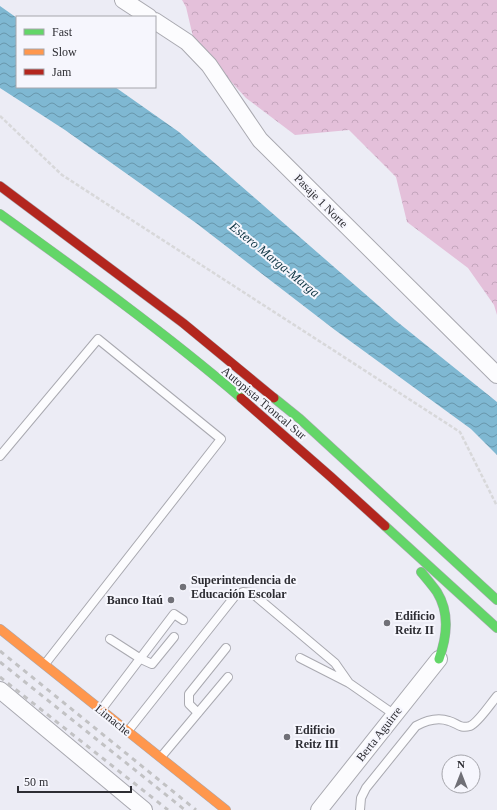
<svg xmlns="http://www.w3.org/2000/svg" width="497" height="810" viewBox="0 0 497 810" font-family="'Times New Roman',serif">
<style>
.forest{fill:url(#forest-crowns)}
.water{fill:url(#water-waves)}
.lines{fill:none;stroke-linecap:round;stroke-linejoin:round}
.lane-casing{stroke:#a9a9b0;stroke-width:10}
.street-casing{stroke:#a9a9b0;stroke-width:18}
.fast-casing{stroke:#a9a9b0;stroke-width:10}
.slow-casing{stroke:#a9a9b0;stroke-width:10}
.jam-casing{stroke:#a9a9b0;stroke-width:10}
.path{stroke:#d8d8da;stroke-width:2.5;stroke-dasharray:4 2;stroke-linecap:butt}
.lane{stroke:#fcfcfe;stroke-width:8}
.street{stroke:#fcfcfe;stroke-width:16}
.fast{stroke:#63d668;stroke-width:9}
.slow{stroke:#ff974d;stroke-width:9}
.jam{stroke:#b3261e;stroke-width:9}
.rail{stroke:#c2c2c4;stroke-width:3;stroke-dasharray:5 5;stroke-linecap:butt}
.poi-dot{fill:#707077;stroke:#f6f6fd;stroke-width:1.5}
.labels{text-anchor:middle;stroke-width:4;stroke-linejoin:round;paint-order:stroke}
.street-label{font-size:12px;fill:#2d2d33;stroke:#f6f6fd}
.poi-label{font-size:12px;font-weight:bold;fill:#2d2d33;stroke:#f6f6fd;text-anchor:start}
.water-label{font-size:13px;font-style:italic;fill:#0c3341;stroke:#f6f6fd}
</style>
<defs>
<pattern id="forest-crowns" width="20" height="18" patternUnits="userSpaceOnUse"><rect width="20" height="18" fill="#e4c0da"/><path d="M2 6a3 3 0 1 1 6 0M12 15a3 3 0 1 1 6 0" fill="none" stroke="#c4a5bc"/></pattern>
<pattern id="water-waves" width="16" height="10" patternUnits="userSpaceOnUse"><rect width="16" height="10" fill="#7fb8d2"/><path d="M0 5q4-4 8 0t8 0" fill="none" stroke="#6896ab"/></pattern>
</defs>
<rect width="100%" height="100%" fill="#ececf5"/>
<!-- forest -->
<path class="forest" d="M182,0H497V315L494,305L468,268L407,222L396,177L349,130L295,135L246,98L194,41L186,7Z"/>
<!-- water -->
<path class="water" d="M0,6L17,18V87H115L179,132L395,320L497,402V455L471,429L335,330L196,223L65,130L0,88Z"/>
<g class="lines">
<!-- lane casing -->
<g class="lane-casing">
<path id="lane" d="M0,456L98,339L221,439L45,664
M110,639L141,659L152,664L174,637
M300,658L349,683L395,715
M101,710L174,614L183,620
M198,713L189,704V694L226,648
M128,731L235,596L243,592L252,593L335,663L349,683
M161,757L228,677
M360,810L361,798L366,788L416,726C427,720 438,717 449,721C457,723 460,729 470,726C478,723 491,703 497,696"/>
</g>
<!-- street casing -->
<g class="street-casing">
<path id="street" d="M123,0L149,17
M155,21L187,42L209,65L260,140L497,375
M0,690L144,810
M319,810L439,659"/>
</g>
<!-- fast casing -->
<g class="fast-casing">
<path id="fast" d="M0,214C82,273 164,332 241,398
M274,398L300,419L497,600
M385,526L497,628
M421,572C426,578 432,585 437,592C450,613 447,637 439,659"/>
</g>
<!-- slow casing -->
<g class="slow-casing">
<path id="slow" d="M0,629L226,810"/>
</g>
<!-- jam casing -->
<g class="jam-casing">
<path id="jam" d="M0,186L183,323L274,398
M241,398L331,477L385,526"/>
</g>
<!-- path -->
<path class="path" d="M0,116L62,175L460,432L497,506"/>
<!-- lane -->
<use href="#lane" class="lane"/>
<!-- street -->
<use href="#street" class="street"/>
<!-- fast -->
<use href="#fast" class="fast"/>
<!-- slow -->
<use href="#slow" class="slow"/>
<!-- jam -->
<use href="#jam" class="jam"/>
<!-- rail -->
<path class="rail" d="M0,651L196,810
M0,662L185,810
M0,677L168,810"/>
</g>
<!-- markers -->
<g class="poi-dot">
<circle cx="183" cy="587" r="4"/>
<circle cx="171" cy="600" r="4"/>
<circle cx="387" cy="623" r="4"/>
<circle cx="287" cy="737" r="4"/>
</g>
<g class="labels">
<!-- street labels -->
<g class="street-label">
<text transform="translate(321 201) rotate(45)" y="4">Pasaje 1 Norte</text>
<text transform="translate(264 403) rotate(40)" y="4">Autopista Troncal Sur</text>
<text transform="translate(113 720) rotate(39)" y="4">Limache</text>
<text transform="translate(379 734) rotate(-52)" y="4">Berta Aguirre</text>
</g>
<!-- poi labels -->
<g class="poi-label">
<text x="191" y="584">Superintendencia de<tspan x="191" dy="14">Educación Escolar</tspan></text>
<text x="163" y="604" text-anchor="end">Banco Itaú</text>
<text x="395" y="620">Edificio<tspan x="395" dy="14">Reitz II</tspan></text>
<text x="295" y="734">Edificio<tspan x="295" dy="14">Reitz III</tspan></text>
</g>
<!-- water labels -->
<g class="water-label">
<text transform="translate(275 259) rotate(39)" y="5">Estero Marga-Marga</text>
</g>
</g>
<!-- legend -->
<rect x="16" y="16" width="140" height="72" fill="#f6f6fd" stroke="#a6a6ac"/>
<rect x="24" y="29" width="20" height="6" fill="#63d668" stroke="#a6a6ac"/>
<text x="52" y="36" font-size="12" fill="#2d2d33">Fast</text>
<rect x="24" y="49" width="20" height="6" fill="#ff974d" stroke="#a6a6ac"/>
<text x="52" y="56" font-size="12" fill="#2d2d33">Slow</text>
<rect x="24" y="69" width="20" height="6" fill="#b3261e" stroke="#a6a6ac"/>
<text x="52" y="76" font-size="12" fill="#2d2d33">Jam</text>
<!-- north arrow -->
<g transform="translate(461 774)"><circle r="19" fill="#f6f6fd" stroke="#a6a6ac"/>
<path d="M0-3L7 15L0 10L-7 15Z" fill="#707077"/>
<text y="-6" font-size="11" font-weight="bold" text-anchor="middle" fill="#2d2d33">N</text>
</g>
<!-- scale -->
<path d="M18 786v6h113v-6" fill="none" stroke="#2d2d33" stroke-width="2"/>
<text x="24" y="786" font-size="12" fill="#2d2d33" stroke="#f6f6fd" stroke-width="3" paint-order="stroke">50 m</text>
</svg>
